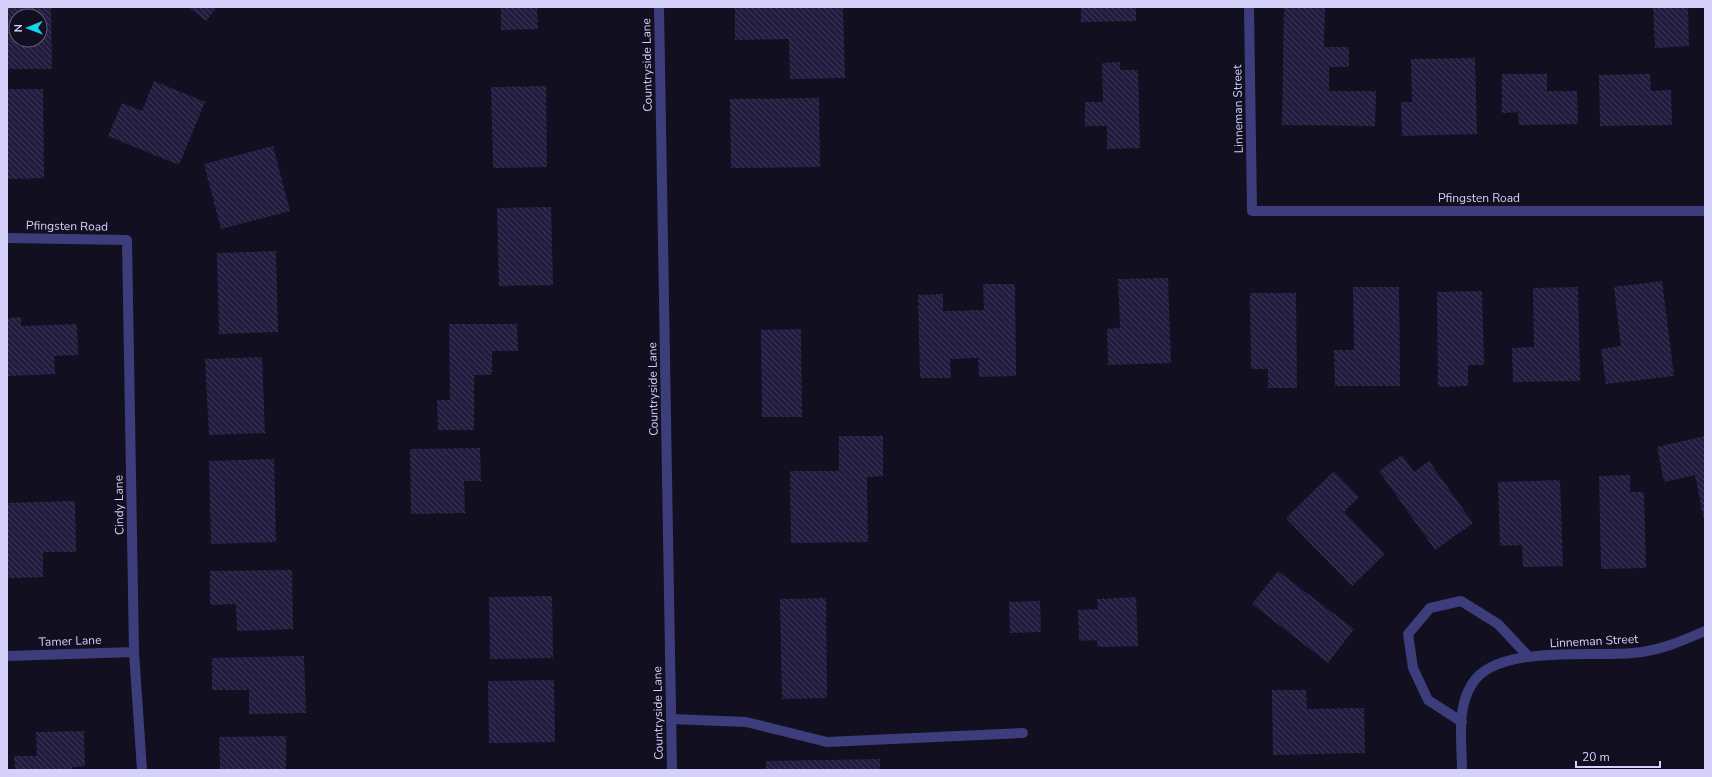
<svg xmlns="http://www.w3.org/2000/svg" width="1712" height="777" viewBox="0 0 1712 777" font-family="'Nunito Sans',sans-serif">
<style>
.building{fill:url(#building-back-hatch);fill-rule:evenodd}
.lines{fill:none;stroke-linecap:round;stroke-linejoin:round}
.service{stroke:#3e3d7b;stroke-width:10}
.minor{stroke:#3e3d7b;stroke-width:10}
.labels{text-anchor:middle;stroke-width:3;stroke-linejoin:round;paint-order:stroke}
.street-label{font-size:12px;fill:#d5d1fb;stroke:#110f20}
</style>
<defs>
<pattern id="building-back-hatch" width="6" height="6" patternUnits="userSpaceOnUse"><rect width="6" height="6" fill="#231c3f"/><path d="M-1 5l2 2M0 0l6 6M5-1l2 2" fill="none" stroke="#423c5c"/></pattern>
</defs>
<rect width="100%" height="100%" fill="#110f20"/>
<!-- building -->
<path class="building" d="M7,7H51L52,69H7ZM16,16H40V40H16Z
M188,7H217L206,21Z
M501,7H537L538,29L501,30Z
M843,7L845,78L790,79L789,39L735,40V8Z
M1081,7H1136V21L1081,22Z
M1284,7H1325L1324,47H1349V67H1329V91H1376L1375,126L1282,125Z
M1653,7H1688L1689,46L1655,48Z
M1475,58L1477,134L1402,136L1401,102H1412L1411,59Z
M1120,62V70H1138L1140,148L1107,149V126H1085V102H1103L1102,63Z
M1502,74H1547V91H1577L1578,124L1519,125L1518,112L1502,113Z
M1650,74L1651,91L1671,90L1672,125L1600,126L1599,75Z
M154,81L205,102L179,165L108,136L122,103L142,111Z
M546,86L547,167L493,168L491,87Z
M7,89H43L44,178L7,179Z
M819,98L820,167L731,168L730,99Z
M273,146L290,211L221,229L204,164Z
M551,207L553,285L499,286L497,208Z
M276,251L278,332L219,334L217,253Z
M1168,278L1171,363L1108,365L1107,329L1120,328L1118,279Z
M1662,281L1674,376L1606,384L1601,349L1621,346L1614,287Z
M983,284H1015L1016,376L979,377L978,358L950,359L951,378H920L918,295L943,294V311L984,310Z
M1353,287H1399L1400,386H1335L1334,350H1354Z
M1578,287L1580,381L1513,382L1512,348L1534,347L1533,288Z
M1482,291L1484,365H1468V386L1438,387L1437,292Z
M1250,293H1296L1297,388H1268V369H1251Z
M21,317V326L77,324L78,355L54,356L55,374L7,376V318Z
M449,324H517L518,351H492V375H474V430H438L437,400H450Z
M801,329L802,417H762L761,330Z
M262,357L265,433L209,435L205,359Z
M839,436H883V476L867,477L868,542L791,543L790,471H839Z
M1705,436V520H1704L1695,475L1664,482L1657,447Z
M480,448L481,481H464L465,513L411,514L410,449Z
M1402,455L1414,472L1429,461L1473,523L1435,550L1379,471Z
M274,459L276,542L211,544L209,461Z
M1334,471L1359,497L1344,512L1385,554L1352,586L1286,518Z
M1630,475V492H1644L1646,568L1601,569L1599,476Z
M1560,480L1563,566L1523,567L1522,545L1500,546L1498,482Z
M75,501L76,552H43V577L8,578L7,503Z
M292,570L293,629L237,631L236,604L210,605V571Z
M1278,571L1354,629L1328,663L1252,604Z
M552,596L553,658L490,659L489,597Z
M1136,597L1138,646L1097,647V640L1079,641L1078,610L1098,609L1097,599Z
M826,598L827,698L782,699L780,599Z
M1040,601L1041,632L1010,633L1009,602Z
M304,656L306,713L249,714V690H212V658Z
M554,680L555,742L489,743L488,681Z
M1272,690H1306L1307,709L1364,708L1365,753L1273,755Z
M84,731L85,766L72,767V770H15L14,756H37L36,732Z
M286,736V770H220L219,737Z
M880,759V770H766V761Z"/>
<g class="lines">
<!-- service -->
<path class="service" d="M671,719L746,722L827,742L1023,733"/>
<!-- minor -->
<path class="minor" d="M659,7L672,770
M1249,7L1252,211H1705
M7,238L127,240L134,652L142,770
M7,656L134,652
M1462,722L1428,700L1413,668L1408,634L1430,608L1461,601L1498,624L1528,656
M1462,770C1462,742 1456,709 1472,684C1496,644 1591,657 1633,653C1659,651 1682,641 1705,631"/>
</g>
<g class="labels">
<!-- street labels -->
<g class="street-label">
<text transform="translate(647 65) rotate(-91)" y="4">Countryside Lane</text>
<text transform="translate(1238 109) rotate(-91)" y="4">Linneman Street</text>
<text x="1479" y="202">Pfingsten Road</text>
<text transform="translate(67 226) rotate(1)" y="4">Pfingsten Road</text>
<text transform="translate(653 389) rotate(-91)" y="4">Countryside Lane</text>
<text transform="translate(119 505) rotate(-91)" y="4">Cindy Lane</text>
<text transform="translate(70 641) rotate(-2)" y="4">Tamer Lane</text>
<text transform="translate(1594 641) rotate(-3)" y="4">Linneman Street</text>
<text transform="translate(658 713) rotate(-91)" y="4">Countryside Lane</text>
</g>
</g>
<!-- border -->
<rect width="1712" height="777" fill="none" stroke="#d5d1fb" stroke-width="16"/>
<!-- north arrow -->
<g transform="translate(28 28) rotate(269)"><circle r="19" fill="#110f20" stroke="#5f5d78"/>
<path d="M0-3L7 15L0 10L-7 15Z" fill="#12d5e6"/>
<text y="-6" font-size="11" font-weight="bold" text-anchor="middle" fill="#d5d1fb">N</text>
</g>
<!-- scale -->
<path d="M1576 761v6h84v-6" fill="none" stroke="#d5d1fb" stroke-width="2"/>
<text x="1582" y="761" font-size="12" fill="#d5d1fb" stroke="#110f20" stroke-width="3" paint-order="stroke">20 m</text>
</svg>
